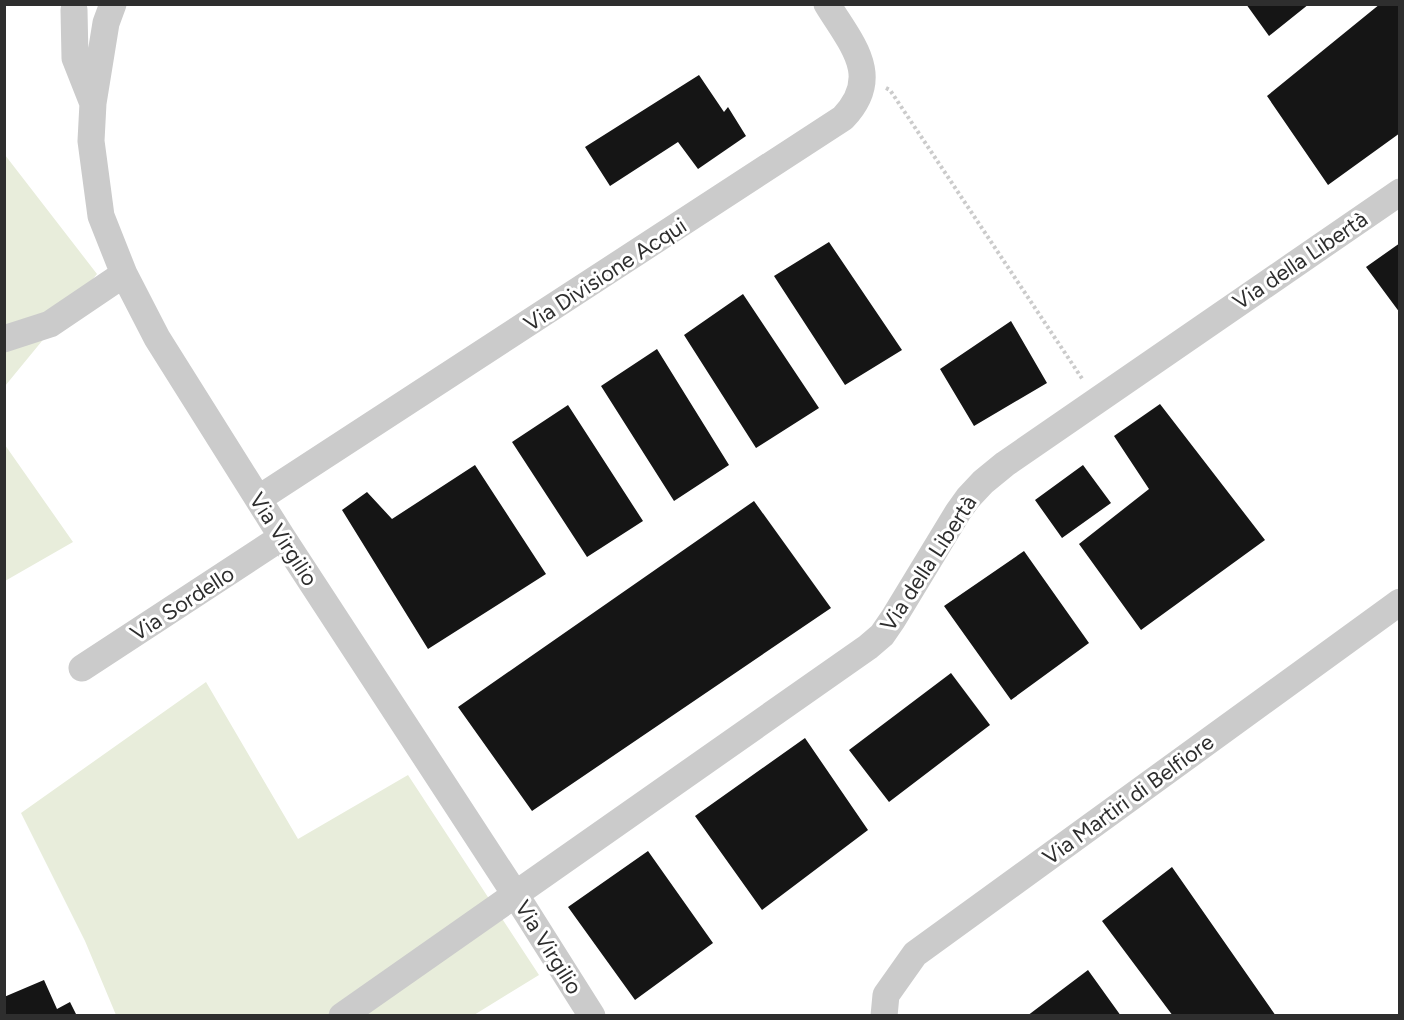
<svg xmlns="http://www.w3.org/2000/svg" width="1404" height="1020" viewBox="0 0 1404 1020" font-family="Figtree,sans-serif">
<style>
.green{fill:#e8eddb}
.building{fill:#151515}
.lines{fill:none;stroke-linecap:round;stroke-linejoin:round}
.path{stroke:#cbcbcb;stroke-width:4;stroke-dasharray:3 3;stroke-linecap:butt}
.minor{stroke:#cbcbcb;stroke-width:27}
.labels{text-anchor:middle;stroke-width:6;stroke-linejoin:round;paint-order:stroke}
.street-label{font-size:22px;fill:#2e2e2e;stroke:#fff}
</style>
<rect width="100%" height="100%" fill="#fff"/>
<!-- green -->
<path class="green" d="M5,155L97,274L5,386Z
M5,445L73,542L5,581H4Z
M206,682L298,839L408,775L539,975L474,1015H116L85,941L21,813Z"/>
<!-- building -->
<path class="building" d="M1246,4H1309L1269,36Z
M1380,4H1400V133L1328,185L1267,96Z
M699,75L724,112L728,107L746,136L698,169L678,142L610,186L585,147Z
M829,242L902,350L845,385L774,276Z
M1400,243V313L1366,267Z
M743,294L819,408L756,448L684,335Z
M1011,321L1047,383L974,426L940,369Z
M657,349L729,465L674,501L601,386Z
M1160,404L1265,540L1141,630L1079,544L1149,489L1114,436Z
M568,405L643,521L587,557L512,442Z
M475,465L546,574L428,649L342,510L367,492L392,519Z
M1083,465L1111,503L1062,538L1035,500Z
M754,501L831,608L532,811L458,707Z
M1024,551L1089,643L1011,700L944,606Z
M951,673L990,725L889,802L849,750Z
M805,738L868,830L762,910L695,816Z
M648,851L713,943L635,1000L568,907Z
M1172,867L1276,1016H1173L1102,921Z
M1088,970L1121,1016H1027Z
M44,980L57,1009L70,1002L77,1016H4V997Z"/>
<g class="lines">
<!-- path -->
<path class="path" d="M886,88L890,90L1083,380"/>
<!-- minor -->
<path class="minor" d="M113,4L106,23L93,103L91,141L101,216L124,274L157,338L282,537L515,894L592,1016
M74,10L75,58L92,101
M4,339L50,324L124,274
M258,499L843,118C883,76 852,45 827,4
M82,668L282,537
M342,1016L868,647L882,635L893,619L958,512L968,498L983,482L1005,464L1400,192
M884,1016L886,995L915,954L1400,602"/>
</g>
<g class="labels">
<!-- street labels -->
<g class="street-label">
<text transform="translate(1300 260) rotate(-34)" y="8">Via della Libertà</text>
<text transform="translate(605 274) rotate(-33)" y="8">Via Divisione Acqui</text>
<text transform="translate(284 539) rotate(57)" y="8">Via Virgilio</text>
<text transform="translate(928 563) rotate(-57)" y="8">Via della Libertà</text>
<text transform="translate(182 603) rotate(-33)" y="8">Via Sordello</text>
<text transform="translate(1128 799) rotate(-36)" y="8">Via Martiri di Belfiore</text>
<text transform="translate(549 947) rotate(58)" y="8">Via Virgilio</text>
</g>
</g>
<!-- border -->
<rect width="1404" height="1020" fill="none" stroke="#2e2e2e" stroke-width="12"/>
</svg>
